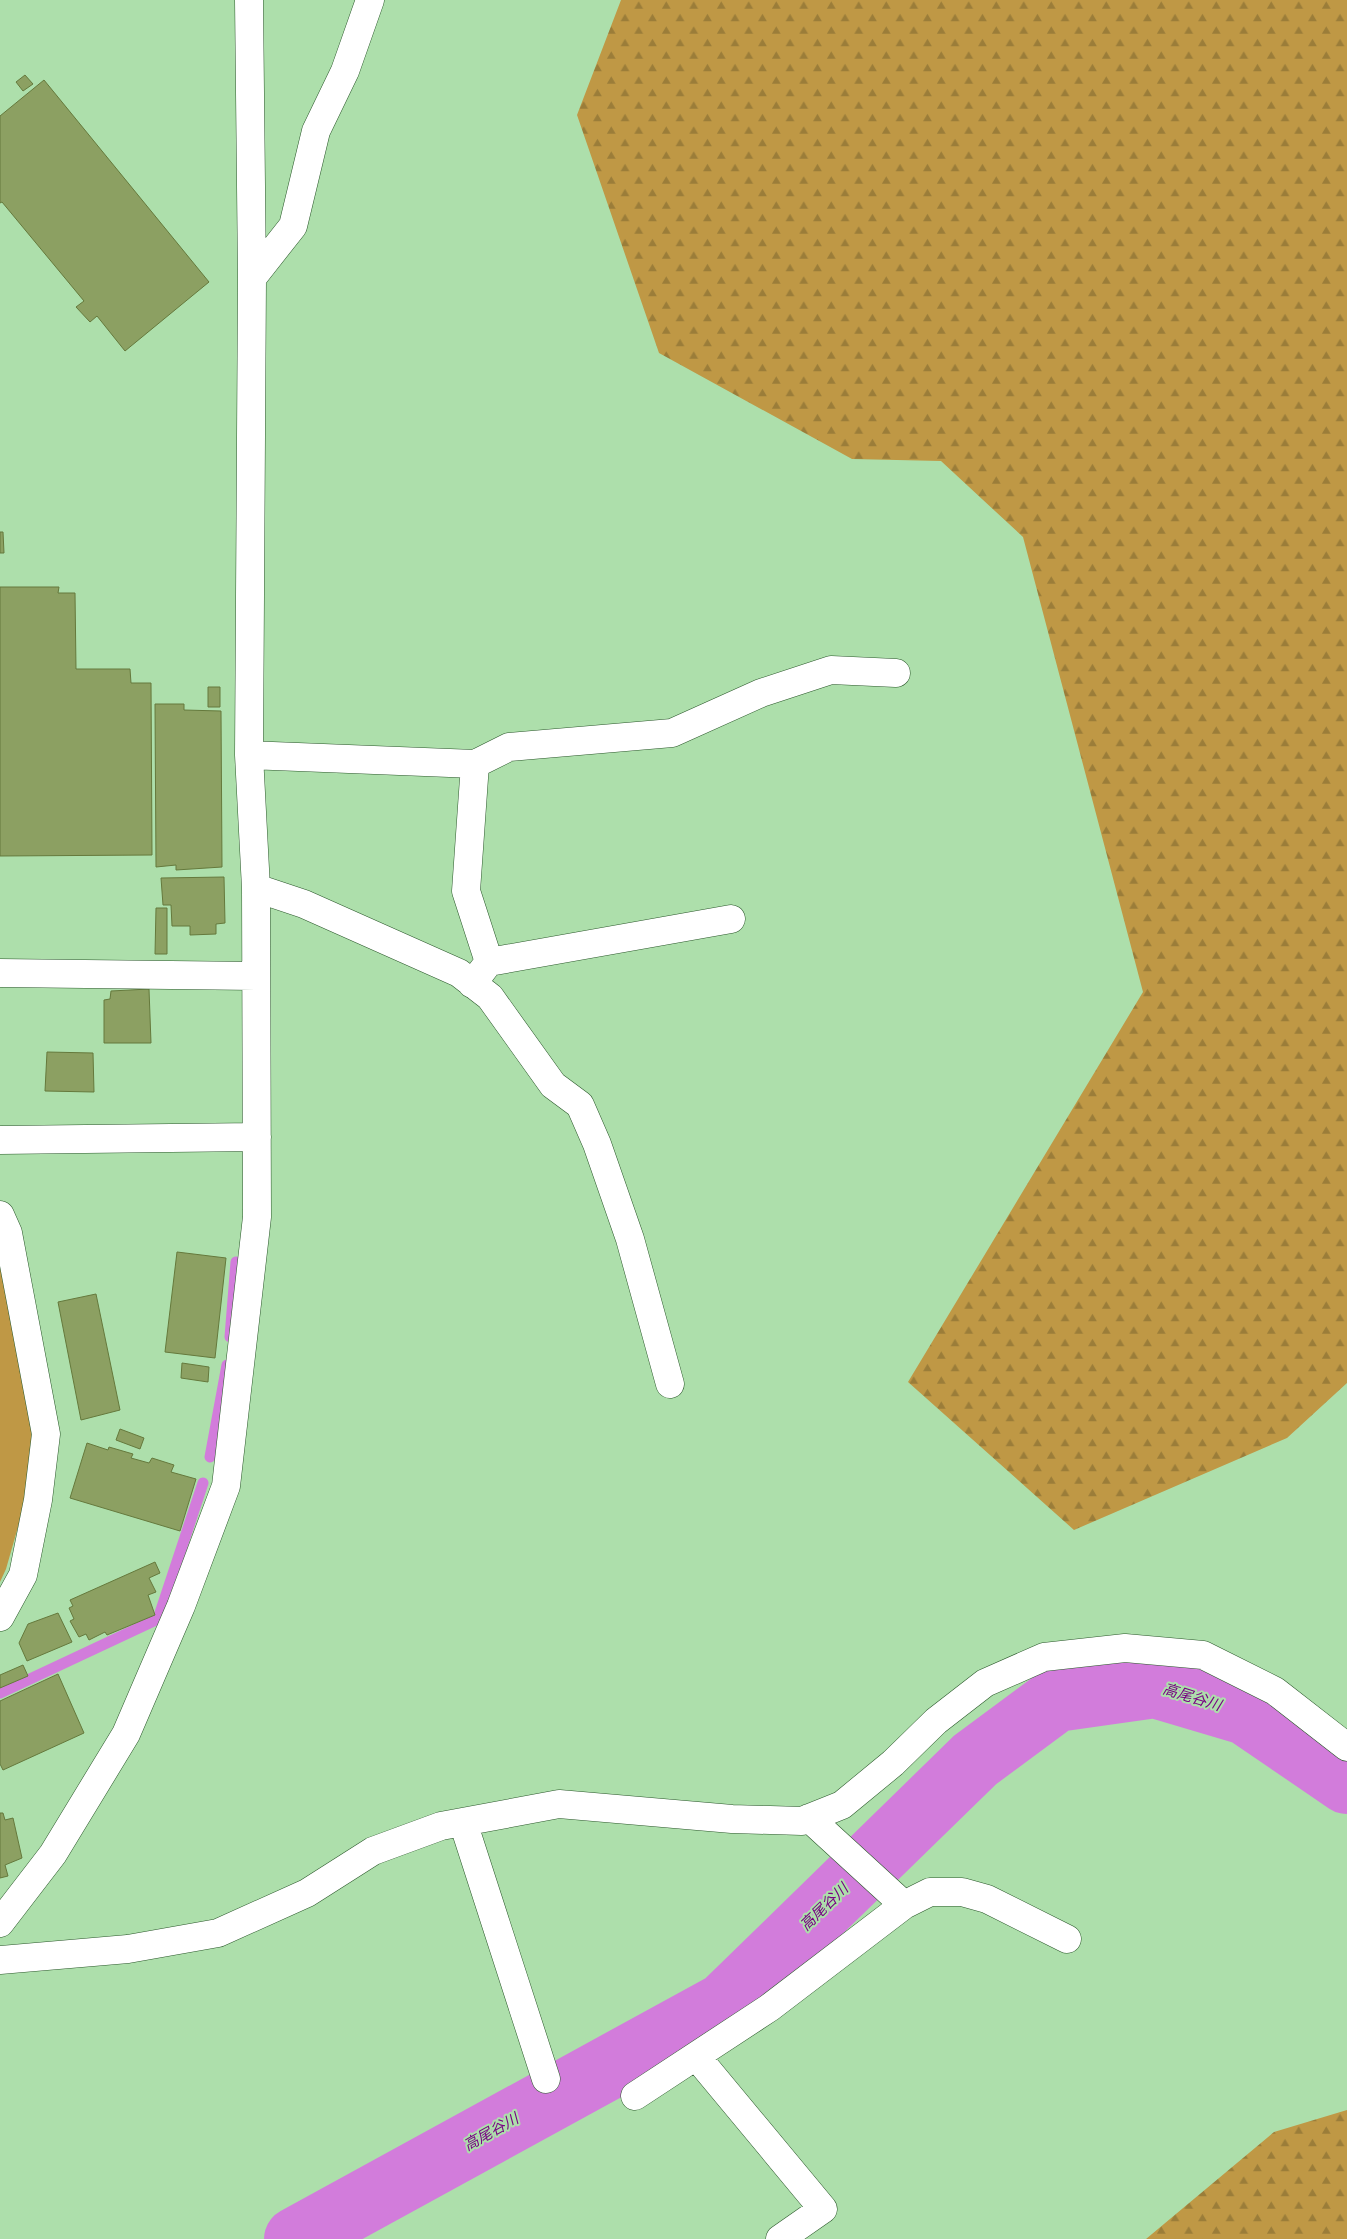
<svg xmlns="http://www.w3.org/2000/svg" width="1347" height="2239" viewBox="0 0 1347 2239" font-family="Mulish,'Noto Sans JP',sans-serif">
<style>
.grass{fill:#bf9845}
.forest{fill:url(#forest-firs)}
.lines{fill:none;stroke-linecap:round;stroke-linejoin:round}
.stream{stroke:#d27cdb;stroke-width:11}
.river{stroke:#d27cdb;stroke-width:64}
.building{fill:#8ca062;stroke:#65793c}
.street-casing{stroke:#2b582b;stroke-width:29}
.street{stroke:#fff;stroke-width:28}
.labels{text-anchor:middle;stroke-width:4;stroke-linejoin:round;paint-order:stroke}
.water-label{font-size:15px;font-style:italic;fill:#780283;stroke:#addfab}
</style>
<defs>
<pattern id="forest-firs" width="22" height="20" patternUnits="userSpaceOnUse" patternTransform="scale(1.25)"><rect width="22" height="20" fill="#bf9845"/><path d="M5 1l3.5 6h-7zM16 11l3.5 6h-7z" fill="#9b7d39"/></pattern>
</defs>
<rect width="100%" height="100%" fill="#addfab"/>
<!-- grass -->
<path class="grass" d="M0,1252L22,1359L32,1437L24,1506L6,1569L0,1582Z"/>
<!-- forest -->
<path class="forest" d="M621,0H1347V1383L1287,1438L1074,1530L908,1382L1143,992L1023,537L941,461L852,459L659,353L577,115Z
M1347,2110V2239H1146L1274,2132Z"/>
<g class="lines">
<!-- stream -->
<path class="stream" d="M230,1337L236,1262
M210,1457L227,1365
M0,1693L158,1619L203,1483"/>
<!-- river -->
<path class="river" d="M296,2239L725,2004L975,1760L1056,1700L1155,1686L1246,1713L1347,1782"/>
</g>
<!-- building -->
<path class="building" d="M25,75L33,84L23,91L16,82Z
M44,80L209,282L125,351L97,316L90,322L76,307L84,301L2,202L0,203V116Z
M0,532H3L4,553H0Z
M0,587H59L58,593H75L76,669H130L131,683H151L152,855L0,856Z
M208,687H220V707H208Z
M155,704H184V710L221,711L222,867L176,870V865L156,867Z
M224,877L225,923L216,924V934L190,935V926H172L171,905H163L161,878Z
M156,908H167V954H155Z
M149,989L151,1043H104V1000L110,999L111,991Z
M47,1052L93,1053L94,1092L45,1091Z
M177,1252L226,1258L215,1358L165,1352Z
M96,1294L120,1410L81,1420L58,1302Z
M182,1363L209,1367L208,1382L181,1378Z
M120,1429L144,1438L140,1449L116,1440Z
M87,1443L108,1450L109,1447L133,1454L131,1458L149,1463L152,1458L174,1465L171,1472L196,1479L180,1531L70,1498Z
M155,1562L160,1573L149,1578L156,1592L148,1595L155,1615L107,1635L105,1632L89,1640L86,1634L79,1637L70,1621L74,1619L69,1608L73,1606L70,1600Z
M58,1613L72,1642L27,1661L19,1643L28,1624Z
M23,1665L28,1676L0,1688V1675Z
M58,1674L84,1733L3,1770L0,1764V1701Z
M0,1813H3L5,1820L13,1818L22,1858L5,1865L8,1876L0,1878Z"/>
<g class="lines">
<!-- street casing -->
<g class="street-casing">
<path id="street" d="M252,278L293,226L316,131L345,71L370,0
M249,755L475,764L509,747L672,733L761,693L831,670L896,673
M475,764L466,891L489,962
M256,888L304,904L459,973L490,997L553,1085L580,1105L597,1144L630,1239L670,1384
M0,973L256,976
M472,984L489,962L731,919
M0,1140L257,1137
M0,1215L8,1233L46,1434L38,1500L23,1575L0,1617
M809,1818L904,1905
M463,1822L546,2079
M0,1923L53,1854L126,1734L181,1606L226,1486L257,1217L256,888L249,755L252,278L249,0
M0,1960L128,1949L218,1933L307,1893L373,1851L441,1826L559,1804L732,1819L802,1821L842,1805L893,1763L936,1721L985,1683L1044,1657L1125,1648L1203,1655L1275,1691L1347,1747
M696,2056L823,2209L780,2239
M635,2096L769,2008L904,1905L930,1892H962L987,1899L1067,1939"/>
</g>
<!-- street -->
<use href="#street" class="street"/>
</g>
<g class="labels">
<!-- water labels -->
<g class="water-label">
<text transform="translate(1192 1697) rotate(17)" y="5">高尾谷川</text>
<text transform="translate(824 1907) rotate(-44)" y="5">高尾谷川</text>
<text transform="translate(491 2132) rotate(-29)" y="5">高尾谷川</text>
</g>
</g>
</svg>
